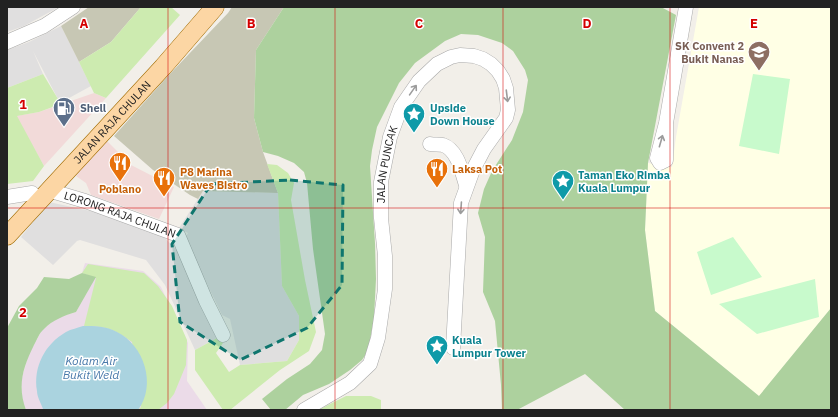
<svg xmlns="http://www.w3.org/2000/svg" width="838" height="417" viewBox="0 0 838 417" font-family="'IBM Plex Sans',sans-serif">
<style>
.residential{fill:#e0dfdf}
.commercial{fill:#f2dad9}
.industrial{fill:#ebdbe8}
.education{fill:#ffffe5}
.construction{fill:#c7c7b4}
.grass{fill:#cdebb0}
.forest{fill:#add19e}
.park{fill:#c8facc}
.water{fill:#aad3df}
.lines{fill:none;stroke-linecap:round;stroke-linejoin:round}
.minor-casing{stroke:#a9a9a9;stroke-width:15}
.major-casing{stroke:#a06b00;stroke-width:19}
.minor{stroke:#fff;stroke-width:14}
.major{stroke:#fcd6a4;stroke-width:18}
.oneway{stroke:#9c9c9c}
.marked{fill:#0f766e;fill-opacity:0.2;stroke:#0f766e;stroke-width:3;stroke-dasharray:8 5;stroke-linejoin:round}
.grid{fill:none;stroke:#d40000;stroke-width:1;stroke-opacity:0.55}
.labels{text-anchor:middle;stroke-width:3;stroke-linejoin:round;paint-order:stroke}
.education-label{font-size:11px;font-weight:bold;fill:#785e54;stroke:#fff;text-anchor:end}
.service-label{font-size:11px;font-weight:bold;fill:#4e5e75;stroke:#fff;text-anchor:start}
.culture-label{font-size:11px;font-weight:bold;fill:#0d838f;stroke:#fff;text-anchor:start}
.street-label{font-size:11px;fill:#222;stroke:#fff}
.food-label{font-size:11px;font-weight:bold;fill:#c56008;stroke:#fff;text-anchor:start}
.water-label{font-size:12px;font-style:italic;fill:#4a7aab;stroke:#fff}
.grid-label{font-size:13px;text-anchor:middle;font-weight:bold;fill:#d40000;stroke:#fff;stroke-width:3;stroke-linejoin:round;paint-order:stroke}
</style>
<rect width="100%" height="100%" fill="#f2efe9"/>
<!-- residential -->
<path class="residential" d="M7,7H59L24,26L7,32Z
M61,26L91,86L60,103L33,51L43,74L7,88V50L29,42Z
M203,191L278,193L282,286L299,316V340L287,361L240,365L230,319L222,315L185,238L188,233L179,228Z
M49,202L95,212L164,237L183,257L217,338L195,350L165,285L146,260L80,240L77,241L53,265L21,237Z"/>
<!-- commercial -->
<path class="commercial" d="M94,93L106,98L44,166L16,116L39,112Z
M107,141L131,165L174,187L159,219L91,195L86,183L76,176L82,167Z"/>
<!-- industrial -->
<path class="industrial" d="M85,263L143,271L161,287L188,343L187,381L207,410H26L22,400L21,381L28,356L42,330L57,318L76,312L95,278L82,273Z"/>
<!-- education -->
<path class="education" d="M699,7H831V308L759,396L655,311L645,230L648,163L672,167L676,137Z"/>
<!-- construction -->
<path class="construction" d="M89,7H141L111,42L79,62L61,26Z
M232,7H284L256,50L254,118L263,152L278,193L203,191L198,199L190,195L153,170L114,136L168,76L228,13Z"/>
<!-- grass -->
<path class="grass" d="M141,7H171L180,15L106,98L94,93L79,62L111,42Z
M43,74L61,104L39,112L17,116L44,166L33,181L7,184V88Z
M267,164L277,165L288,173L294,183L291,200L305,280L316,332L309,351L280,370L230,410H223L195,370V350L217,338L223,343L216,353L229,372L240,365L287,361L299,340V316L282,286L278,193Z
M88,264L144,273L158,286L172,306L187,340L186,365L174,394L167,403L158,410H138L141,407L132,342C114,329 106,326 84,326L96,278L82,273Z
M346,396H371L381,400V410H318Z"/>
<!-- forest -->
<path class="forest" d="M284,7H661L676,15L648,163L645,230L655,311L759,396L831,308V410H625L585,374L517,410H502L501,385L495,321L483,292L485,237L478,213L484,189L492,171L512,140L523,112L528,80L525,70L513,51L502,43L478,35L461,34L445,41L415,63L399,83L377,127L372,150L370,166L375,243L376,279L374,318L368,351L362,360L350,370L329,384L303,395L285,410H271L262,399L287,379L310,364L322,350L325,334L313,249L307,183L304,172L294,163L278,156L263,152L254,118L256,50Z
M82,273L96,277L76,312C63,316 53,320 44,329C39,333 37,340 34,345C23,367 17,386 26,410H7V328L19,306L37,288L44,277L69,279Z"/>
<!-- park -->
<path class="park" d="M753,74L790,79L779,154L739,146Z
M733,237L762,277L711,295L697,252Z
M815,279L819,317L757,334L719,304Z"/>
<!-- water -->
<path class="water" d="M83,326C95,326 106,326 117,332C144,345 157,385 138,410H44L43,409C41,403 37,397 37,391C33,367 45,344 66,332C71,329 78,328 83,326Z"/>
<g class="lines">
<!-- minor casing -->
<g class="minor-casing">
<g id="minor">
<path d="M7,42L44,26L73,7"/>
<path d="M666,123V160L660,163L657,158L666,123L686,7"/>
<path d="M430,144C434,145 439,144 443,145C458,150 462,173 466,185"/>
<path id="s1" d="M48,190L85,201L178,235L206,301L223,335"/>
<path d="M7,197L32,193"/>
<path id="s2" d="M304,410L350,383L370,364L378,338L385,289V256L381,218V182L390,137L401,107L419,81L437,64L451,57L460,55L474,56L483,59L491,64L498,71L503,79L506,88L508,110L506,118L484,149L473,170L461,203L453,348"/>
</g>
</g>
<!-- major casing -->
<g class="major-casing">
<g id="major">
<path id="s3" d="M7,236L163,67L215,7"/>
</g>
</g>
<!-- minor -->
<use href="#minor" class="minor"/>
<!-- major -->
<use href="#major" class="major"/>
</g>
<!-- one-way arrows -->
<defs><path id="oneway-shaft" d="M-6 0H5M1.5-3L5.5 0L1.5 3" fill="none" stroke-width="1.6" stroke-linecap="round" stroke-linejoin="round"/></defs>
<g class="oneway">
<use href="#oneway-shaft" transform="translate(413 90) rotate(-55)"/>
<use href="#oneway-shaft" transform="translate(507 96) rotate(83)"/>
<use href="#oneway-shaft" transform="translate(661 141) rotate(-74)"/>
<use href="#oneway-shaft" transform="translate(461 208) rotate(94)"/>
</g>
<!-- marked area -->
<path class="marked" d="M290,180L343,185L342,285L307,328L240,360L180,322L172,244L211,184Z"/>
<!-- grid -->
<path class="grid" d="M168,7V410M335,7V410M503,7V410M670,7V410M7,208H831"/>
<!-- icons -->
<defs>
<g id="school-pin" transform="scale(1.15)"><path d="M0 17L-7.5 6A9.5 9.5 0 1 1 7.5 6Z" fill="#8d6e63" stroke="#fff"/><path d="M0-5L7-2L0 1L-7-2ZM-4 1L0 2.5L4 1V4Q0 6-4 4Z" fill="#fff"/></g>
<g id="fuel-pin" transform="scale(1.15)"><path d="M0 17L-7.5 6A9.5 9.5 0 1 1 7.5 6Z" fill="#5c6f8a" stroke="#fff"/><path d="M-5.5-6h7V0h2V4h1.3V-2.5L3-4.5l.8-.8L6-3V5H2.5V1h-1V6h-7ZM-4.2-4.7v3.2H.2V-4.7Z" fill="#fff"/></g>
<g id="sight-pin" transform="scale(1.15)"><path d="M0 17L-7.5 6A9.5 9.5 0 1 1 7.5 6Z" fill="#0f9aa8" stroke="#fff"/><path d="M0-6L1.8-2.2L6-1.7L2.9 1.2L3.7 5.4L0 3.3L-3.7 5.4L-2.9 1.2L-6-1.7L-1.8-2.2Z" fill="#fff"/></g>
<g id="restaurant-pin" transform="scale(1.15)"><path d="M0 17L-7.5 6A9.5 9.5 0 1 1 7.5 6Z" fill="#e8710a" stroke="#fff"/><path d="M-5-6h1v4h1v-4h1v4h1v-4h1v5L-1.5 .5V6h-2V.5L-5-1ZM5-6V6H3V1.5H1.5Q1.5-4 5-6Z" fill="#fff"/></g>
</defs>
<g fill-rule="evenodd">
<use href="#school-pin" x="759" y="52"/>
<use href="#fuel-pin" x="64" y="108"/>
<use href="#sight-pin" x="414" y="114"/>
<use href="#restaurant-pin" x="120" y="163"/>
<use href="#restaurant-pin" x="437" y="169"/>
<use href="#restaurant-pin" x="164" y="178"/>
<use href="#sight-pin" x="563" y="181"/>
<use href="#sight-pin" x="437" y="346"/>
</g>
<g class="labels">
<!-- education labels -->
<g class="education-label">
<text x="744" y="50">SK Convent 2<tspan x="744" dy="13">Bukit Nanas</tspan></text>
</g>
<!-- service labels -->
<g class="service-label">
<text x="80" y="112">Shell</text>
</g>
<!-- culture labels -->
<g class="culture-label">
<text x="430" y="112">Upside<tspan x="430" dy="13">Down House</tspan></text>
<text x="578" y="179">Taman Eko Rimba<tspan x="578" dy="13">Kuala Lumpur</tspan></text>
<text x="452" y="344">Kuala<tspan x="452" dy="13">Lumpur Tower</tspan></text>
</g>
<!-- street labels -->
<g class="street-label">
<text dy="4" stroke="none"><textPath href="#s3" startOffset="155">JALAN RAJA CHULAN</textPath></text>
<text dy="4" stroke="none"><textPath href="#s2" startOffset="283">JALAN PUNCAK</textPath></text>
<text dy="4" stroke="none"><textPath href="#s1" startOffset="76">LORONG RAJA CHULAN</textPath></text>
</g>
<!-- food labels -->
<g class="food-label">
<text x="452" y="173">Laksa Pot</text>
<text x="180" y="176">P8 Marina<tspan x="180" dy="13">Waves Bistro</tspan></text>
<text x="120" y="193" text-anchor="middle">Poblano</text>
</g>
<!-- water labels -->
<g class="water-label">
<text x="91" y="365">Kolam Air<tspan x="91" dy="14">Bukit Weld</tspan></text>
</g>
</g>
<g class="grid-label">
<text x="84" y="28">A</text>
<text x="251" y="28">B</text>
<text x="419" y="28">C</text>
<text x="587" y="28">D</text>
<text x="754" y="28">E</text>
<text x="23" y="109">1</text>
<text x="23" y="317">2</text>
</g>
<!-- border -->
<rect width="838" height="417" fill="none" stroke="#222222" stroke-width="16"/>
</svg>
